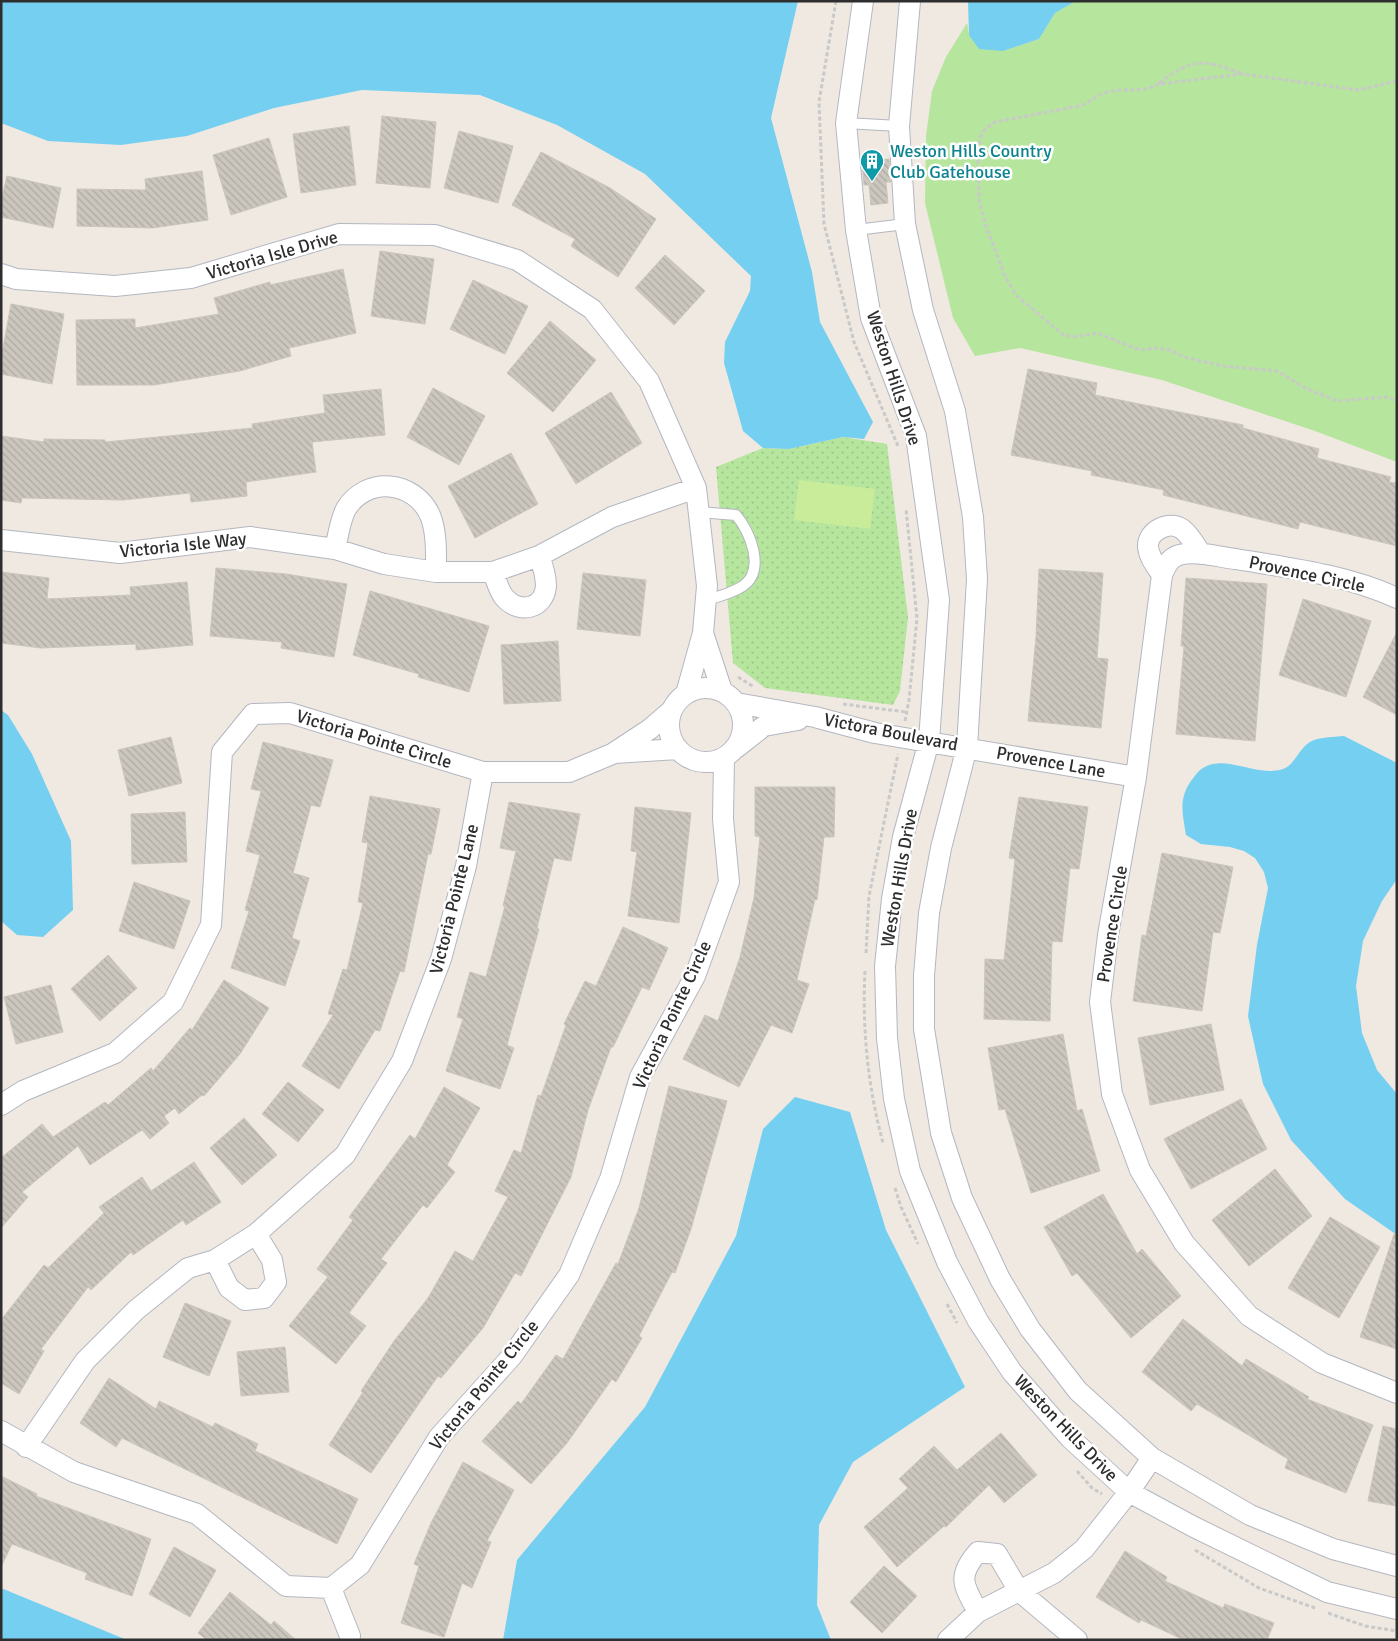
<svg xmlns="http://www.w3.org/2000/svg" width="1398" height="1641" viewBox="0 0 1398 1641" font-family="Signika,sans-serif">
<style>
.grass{fill:#b6e59e}
.park{fill:url(#park-dots)}
.pitch{fill:#c9ec9a}
.water{fill:#75cff0}
.building{fill:url(#building-back-hatch);stroke:#cbc5ba}
.lines{fill:none;stroke-linecap:round;stroke-linejoin:round}
.service-casing{stroke:#b4b7c1;stroke-width:12}
.minor-casing{stroke:#b4b7c1;stroke-width:22}
.path{stroke:#c9c9c9;stroke-width:3;stroke-dasharray:4 2.5;stroke-linecap:butt}
.service{stroke:#fff;stroke-width:10}
.minor{stroke:#fff;stroke-width:20}
.labels{text-anchor:middle;stroke-width:5;stroke-linejoin:round;paint-order:stroke}
.culture-label{font-size:18px;fill:#0d838f;stroke:#fff;text-anchor:start}
.street-label{font-size:18px;fill:#2e2e2e;stroke:#fff}
</style>
<defs>
<pattern id="park-dots" width="8" height="8" patternUnits="userSpaceOnUse" patternTransform="scale(1.25)"><rect width="8" height="8" fill="#b6e59e"/><path d="M2 2h.1M6 6h.1" fill="none" stroke="#9dc588" stroke-width="1.8" stroke-linecap="round"/></pattern>
<pattern id="building-back-hatch" width="6" height="6" patternUnits="userSpaceOnUse" patternTransform="scale(1.25)"><rect width="6" height="6" fill="#cbc7bf"/><path d="M-1 5l2 2M0 0l6 6M5-1l2 2" fill="none" stroke="#afaba4"/></pattern>
</defs>
<rect width="100%" height="100%" fill="#efe9e1"/>
<!-- grass -->
<path class="grass" d="M1076,1H1397V462L1315,431L1162,380L1020,348L975,356L953,318L925,203L926,136L932,91L946,57L967,23L969,35L1003,51L1039,39L1055,13Z"/>
<!-- park -->
<path class="park" d="M843,437L887,444L908,617L900,691L893,705L765,688L733,663L716,467L763,448L789,449Z"/>
<!-- pitch -->
<path class="pitch" d="M799,480L875,489L870,529L794,520Z"/>
<!-- water -->
<path class="water" d="M1,1H798L771,118L812,272L820,322L873,422L864,439L843,437L789,449L763,448L743,431L724,363L725,342L750,291L751,276L645,174L557,125L480,95L362,90L274,108L187,136L121,145L48,141L1,123Z
M968,1H1076L1055,13L1039,39L1003,51L979,49L969,35Z
M1,710L8,715L32,754L71,841L73,910L43,937L17,935L1,921Z
M1344,736L1397,763V879L1382,901L1363,941L1356,986L1362,1033L1377,1070L1397,1094V1235L1345,1199L1291,1140L1263,1084L1248,1016L1257,945L1268,888L1264,872L1255,858L1244,851L1230,847L1201,844L1186,835C1182,811 1178,797 1194,777C1216,746 1253,779 1283,769C1295,765 1299,748 1310,742C1318,737 1334,737 1344,736Z
M795,1097L850,1112L886,1230L965,1387L853,1462L819,1525L817,1605L831,1640H503L517,1560L645,1407L736,1236L763,1129Z
M1,1588L127,1640H1Z"/>
<!-- building -->
<path class="building" d="M382,116L436,122L430,188L376,183Z
M349,126L356,185L301,193L293,134Z
M459,131L513,146L498,203L444,188Z
M269,138L287,197L231,215L213,155Z
M541,152L610,188L656,219L618,277L571,246L575,239L512,205Z
M889,159L891,182H886L888,203L871,205L869,185H864L862,161Z
M202,171L208,220L152,228L77,226V189L146,190L145,179Z
M7,176L61,188L53,228L1,217V202Z
M380,251L434,259L425,324L371,316Z
M665,255L705,291L674,325L635,288Z
M343,269L356,333L289,348L291,356L240,371L154,385H77L76,320L135,319V328L219,314L214,298L270,282V285Z
M473,280L528,306L505,354L450,329Z
M11,304L64,314L52,384L1,374V359Z
M550,321L596,360L553,412L507,373Z
M1028,369L1097,383L1095,395L1243,425V428L1319,449L1317,458L1391,477L1389,482L1397,483V546L1300,522L1298,529L1163,495L1164,490L1091,475L1092,471L1011,455Z
M433,388L485,416L459,465L407,437Z
M381,389L385,435L312,442L316,472L246,482L247,496L191,502L190,493L123,500L22,498L21,503L1,500V436L44,442V439L105,440V442L253,428L252,424L325,413L323,395Z
M611,392L642,443L576,484L545,433Z
M511,453L538,504L475,538L448,486Z
M216,568L286,574L347,584L334,657L281,648L282,642L210,636Z
M1039,569L1103,573L1097,658L1108,659L1101,728L1028,721L1036,637Z
M1,572L49,578L47,599L131,595L130,587L187,582L193,645L136,650V644L41,648L1,643Z
M583,573L646,580L640,636L577,629Z
M1186,578L1267,584L1255,741L1176,734L1184,646H1181Z
M370,591L489,626L469,692L418,677L419,674L353,655Z
M1303,599L1371,621L1346,697L1279,675Z
M1397,632V715L1363,697Z
M558,641L561,701L504,704L501,645Z
M171,737L182,783L129,796L118,750Z
M263,742L333,760L320,807L311,805L293,873L309,878L292,938L300,941L285,986L231,968L249,911L245,910L260,855L246,851L261,791L251,789Z
M755,787H835L834,837H824L817,900L815,899L797,980L809,984L792,1033L771,1025L739,1087L683,1059L705,1015L718,1021L740,957L754,898L760,837L755,836Z
M370,796L440,809L431,854H428L404,972L400,971L380,1031L375,1030L339,1089L302,1066L333,1015L328,1014L343,969L347,970L363,903L358,902L368,843L362,842Z
M1019,797L1088,807L1079,869L1070,868L1062,942L1052,941L1050,1021L984,1019L985,959L1004,960L1015,859L1009,858Z
M509,802L580,814L571,861L554,858L537,928L539,929L507,1045L514,1048L500,1089L446,1071L463,1019L457,1017L470,972L486,977L505,906H503L516,851L500,848Z
M635,807L691,813L679,923L628,916L637,852L631,851Z
M185,812L187,862L132,864L131,814Z
M1162,853L1233,867L1220,933L1213,932L1202,1011L1133,1001L1142,935L1146,936Z
M134,882L190,901L174,949L119,931Z
M623,927L668,948L649,990L642,987L613,1047H611L588,1110L571,1177L521,1276L515,1273L483,1328L441,1378L438,1376L371,1473L329,1445L363,1392L361,1391L394,1341L428,1298L455,1251L473,1261L508,1197L495,1191L514,1150L521,1153L538,1095L541,1096L566,1025L564,1024L585,981L596,986Z
M108,955L137,988L100,1021L71,989Z
M224,980L269,1008L240,1054L204,1096L202,1095L179,1114L175,1108L164,1116L169,1123L150,1139L142,1130L90,1165L78,1146L22,1192L28,1197L1,1228V1158L42,1124L53,1137L105,1102L108,1105L151,1068L153,1071L190,1028L192,1030Z
M51,985L63,1032L16,1044L4,997Z
M1211,1024L1224,1090L1150,1105L1138,1038Z
M1063,1034L1077,1111L1082,1109L1100,1171L1031,1193L1005,1109L999,1110L988,1048Z
M288,1082L324,1110L298,1142L262,1114Z
M669,1086L727,1101L691,1229L675,1273L672,1272L639,1336L642,1338L616,1382L612,1379L567,1443L531,1484L482,1441L518,1401L521,1404L556,1355L563,1359L616,1263L618,1264L639,1208Z
M444,1087L480,1108L447,1165L455,1172L427,1208L423,1205L381,1259L387,1263L349,1313L366,1326L336,1364L289,1326L328,1277L317,1269L353,1220L349,1217L410,1135L415,1139Z
M1241,1099L1267,1149L1191,1189L1164,1139Z
M244,1118L277,1155L242,1185L210,1148Z
M194,1162L221,1202L186,1225L183,1220L133,1255L131,1252L91,1290L88,1287L41,1349L44,1351L19,1394L1,1383V1320L44,1265L48,1268L104,1213L99,1207L142,1177L151,1191Z
M1275,1169L1312,1216L1249,1266L1212,1220Z
M1103,1194L1137,1254L1142,1249L1181,1296L1131,1338L1077,1273L1072,1276L1044,1227Z
M1330,1217L1380,1247L1339,1318L1288,1288Z
M1394,1234H1397V1349L1360,1337Z
M185,1303L231,1321L209,1376L163,1357Z
M1183,1319L1242,1366L1246,1359L1309,1397L1307,1399L1373,1425L1346,1493L1285,1468L1288,1459L1197,1404L1191,1411L1142,1372Z
M285,1347L289,1392L241,1396L237,1352Z
M109,1378L156,1409L159,1401L213,1427L215,1423L258,1444L255,1451L358,1499L337,1544L122,1438L116,1447L80,1423Z
M1383,1426L1397,1429V1506L1368,1501Z
M1001,1433L1037,1475L1004,1503L989,1485L946,1527L944,1526L897,1567L864,1527L908,1488L899,1479L934,1446L957,1470Z
M463,1462L514,1490L487,1541L491,1542L472,1588L462,1583L444,1637L401,1623L419,1566L414,1564L431,1523Z
M1,1476L37,1494L36,1496L151,1539L132,1596L85,1579L87,1573L12,1544L1,1567Z
M174,1547L216,1570L190,1617L149,1594Z
M1125,1551L1167,1577L1165,1581L1223,1608L1225,1604L1274,1623L1267,1640H1184L1141,1620L1139,1623L1096,1597Z
M884,1566L917,1596L882,1633L850,1602Z
M230,1592L271,1625L274,1621L296,1640H207L198,1633Z"/>
<g class="lines">
<!-- service casing -->
<g class="service-casing">
<path id="service" d="M846,123L899,126
M856,230L905,224
M699,512L736,515C750,531 766,570 743,586C732,593 718,597 706,600"/>
</g>
<!-- minor casing -->
<g class="minor-casing">
<path id="minor" d="M863,1L846,123L856,230L871,318L916,436L939,600L929,741L903,837L892,899L885,966L887,1038L894,1099L910,1171L947,1262L978,1321L1012,1372L1070,1438L1129,1492L1194,1527L1327,1592L1397,1609
M910,1L899,126L905,224L923,310L955,411L973,517L977,579L967,747L941,848L929,913L924,976V1029L941,1133L962,1198L1000,1279L1030,1329L1078,1391L1152,1458L1250,1515L1333,1549L1397,1566
M1,274L16,279L115,286L191,278L339,234L435,235L517,260L592,309L649,381L696,488L707,586L703,633L686,694
M1,540L120,553L250,537L335,549L384,564L436,572H493L539,556L612,517L696,488
M335,549C338,537 340,520 346,509C366,476 414,480 430,515C437,532 436,553 436,572
M493,572C496,580 499,591 504,597C518,614 544,610 546,586C546,575 543,566 539,556
M1162,575C1157,567 1149,558 1148,547C1147,531 1169,520 1182,529C1190,535 1196,546 1201,554
M1397,598C1347,575 1290,568 1236,559C1218,557 1196,550 1179,555C1169,558 1166,566 1162,575L1136,777L1108,935L1100,1002L1112,1094L1140,1170L1184,1243L1249,1316L1322,1363L1397,1393
M703,633L722,691
M669 725a37 37 0 1 1 74 0a37 37 0 1 1-74 0Z
M736,703L815,717L875,733L1136,777
M736,748L764,726L798,720
M614,753L678,749
M1,1105L23,1091L115,1053L173,1002L211,925L222,752L253,714L290,713L483,772H569L612,754L650,729L672,710
M215,1260L229,1288L245,1300L264,1298L276,1282L272,1260L256,1234
M1,1431L74,1472L197,1514L286,1586L331,1588L360,1565L439,1437L512,1356L569,1275L610,1179L640,1077L695,976L729,882L723,819L724,758
M26,1447L85,1361L136,1310L188,1268L215,1260L256,1234L345,1155L402,1061L441,959L466,866L483,772
M331,1588L350,1636
M978,1612C964,1586 956,1577 978,1552L997,1554L1019,1591L1077,1640
M948,1640L978,1612L1054,1573L1084,1549L1129,1492L1152,1458"/>
</g>
<!-- path -->
<path class="path" d="M836,1L819,102L824,224L854,342L898,446
M1397,81L1358,90L1243,74L1159,84C1141,94 1127,87 1108,92C1099,93 1090,103 1079,106L995,122L985,129L980,138L978,156L979,200L986,226L1005,276L1016,295L1062,334L1073,337L1097,333L1140,350L1156,348L1170,350L1184,357L1223,366L1277,371L1305,388L1337,401L1387,397L1397,402
M1159,83C1195,57 1203,59 1243,74
M738,677L754,687
M843,704L906,712
M905,721L909,700L917,618L906,509
M866,953L869,896L898,754
M865,971C862,1029 868,1088 883,1143
M895,1188L901,1207L918,1244
M947,1304L957,1323
M1077,1471L1092,1488L1102,1494
M1195,1550L1259,1588L1315,1608
M1328,1613L1365,1626L1397,1631"/>
<!-- service -->
<use href="#service" class="service"/>
<!-- minor -->
<use href="#minor" class="minor"/>
</g>
<!-- icons -->
<defs>
<g id="building-pin" transform="scale(1.25)"><path d="M0 17L-7.5 6A9.5 9.5 0 1 1 7.5 6Z" fill="#0f9aa8" stroke="#fff"/><path d="M-4-6H4V6H1V3H-1V6H-4ZM-2.5-4.3h1.7v1.8h-1.7ZM.8-4.3h1.7v1.8H.8ZM-2.5-1h1.7V.8h-1.7ZM.8-1h1.7V.8H.8Z" fill="#fff"/></g>
</defs>
<g fill-rule="evenodd">
<use href="#building-pin" x="872" y="161"/>
</g>
<g class="labels">
<!-- culture labels -->
<g class="culture-label">
<text x="890" y="157">Weston Hills Country<tspan x="890" dy="21">Club Gatehouse</tspan></text>
</g>
<!-- street labels -->
<g class="street-label">
<text transform="translate(272 255) rotate(-16)" y="6">Victoria Isle Drive</text>
<text transform="translate(894 378) rotate(72)" y="6">Weston Hills Drive</text>
<text transform="translate(183 545) rotate(-6)" y="6">Victoria Isle Way</text>
<text transform="translate(1307 574) rotate(12)" y="6">Provence Circle</text>
<text transform="translate(891 732) rotate(11)" y="6">Victora Boulevard</text>
<text transform="translate(374 739) rotate(17)" y="6">Victoria Pointe Circle</text>
<text transform="translate(1051 762) rotate(10)" y="6">Provence Lane</text>
<text transform="translate(899 878) rotate(-80)" y="6">Weston Hills Drive</text>
<text transform="translate(454 899) rotate(-76)" y="6">Victoria Pointe Lane</text>
<text transform="translate(1112 924) rotate(-81)" y="6">Provence Circle</text>
<text transform="translate(672 1015) rotate(-65)" y="6">Victoria Pointe Circle</text>
<text transform="translate(484 1385) rotate(-51)" y="6">Victoria Pointe Circle</text>
<text transform="translate(1066 1428) rotate(46)" y="6">Weston Hills Drive</text>
</g>
</g>
<!-- border -->
<rect width="1398" height="1641" fill="none" stroke="#2e2e2e" stroke-width="5"/>
</svg>
